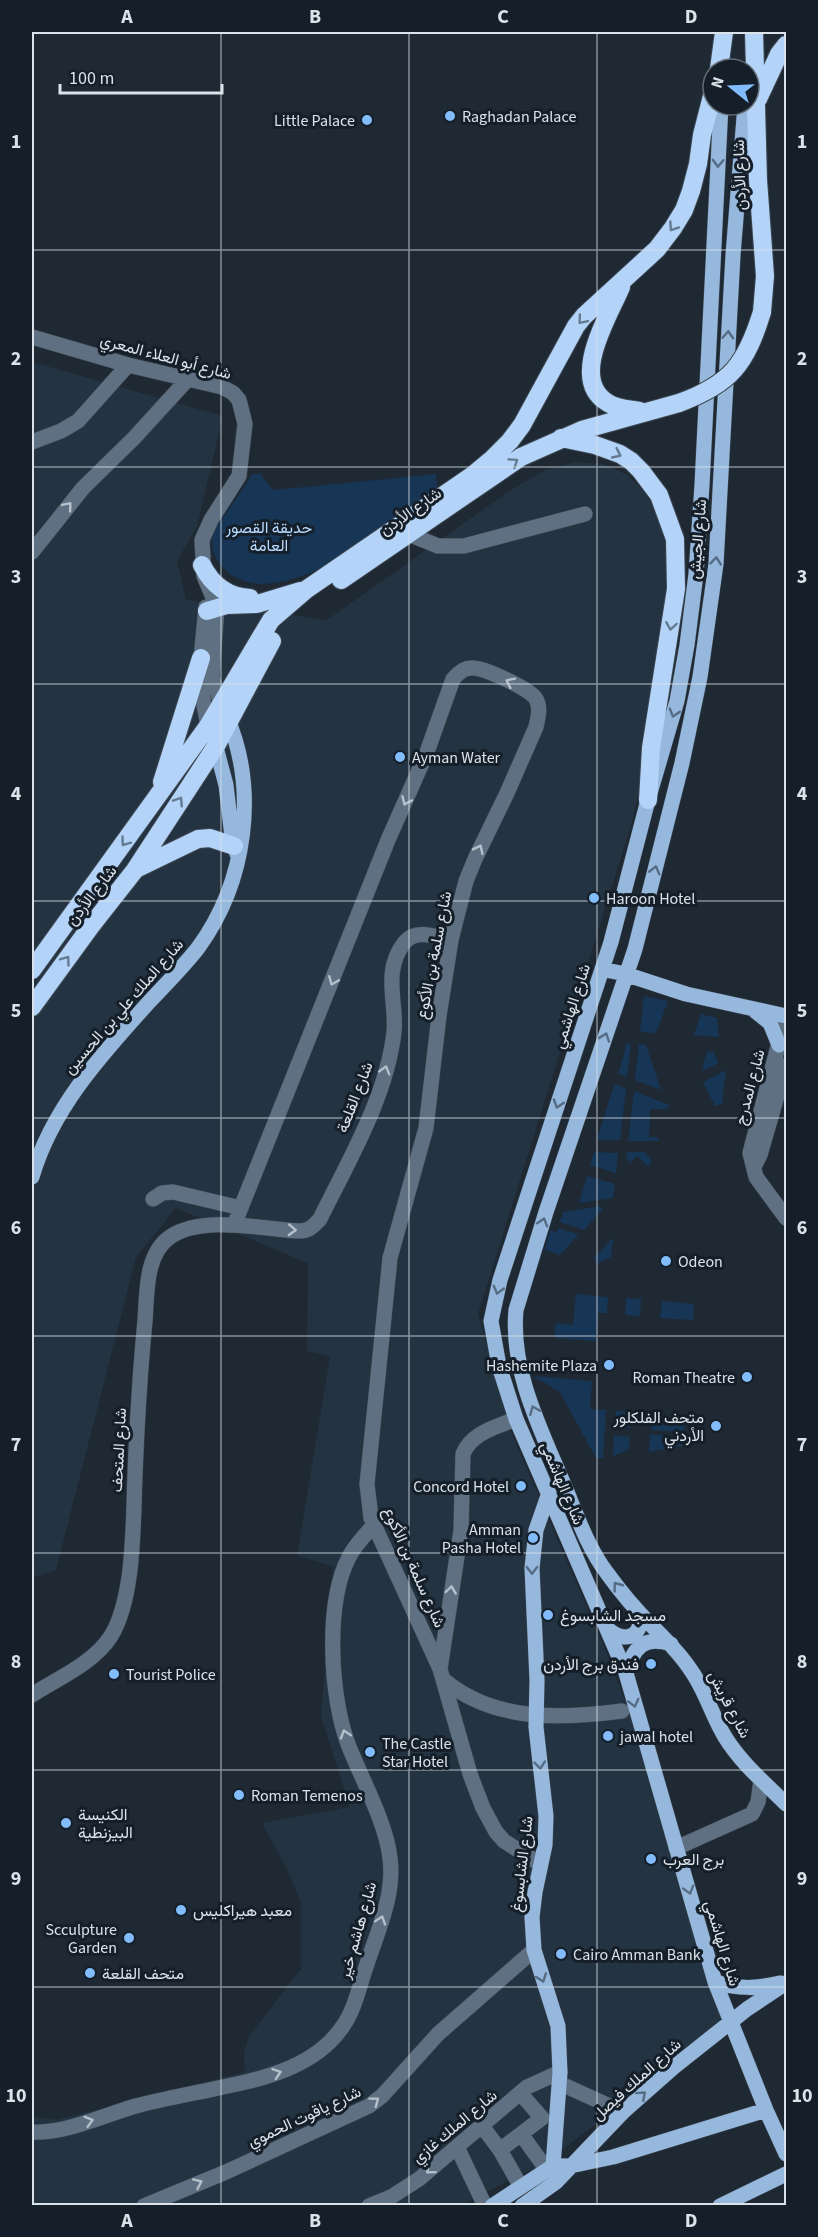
<svg xmlns="http://www.w3.org/2000/svg" width="818" height="2237" viewBox="0 0 818 2237" font-family="'Source Sans 3',Vazirmatn,sans-serif">
<style>
.built{fill:#243342}
.green{fill:#173555}
.lines{fill:none;stroke-linecap:round;stroke-linejoin:round}
.minor-casing{stroke:#3d4751;stroke-width:16}
.major-casing{stroke:#3d4751;stroke-width:16}
.highway-casing{stroke:#3d4751;stroke-width:20}
.minor{stroke:#5f7082;stroke-width:15}
.major{stroke:#96b8dd;stroke-width:15}
.highway{stroke:#b3d4f8;stroke-width:18}
.highway-bridge-casing{stroke:#3d4751;stroke-width:20;stroke-linecap:butt}
.highway-bridge{stroke:#b3d4f8;stroke-width:18}
.oneway{stroke:#566c84}
.oneway2{stroke:#647a91}
.oneway3{stroke:#b6c0ca}
.grid{fill:none;stroke:#dbe2e9;stroke-width:1.5;stroke-opacity:0.55}
.poi-dot{fill:#82bcfa;stroke:#151f2a;stroke-width:2}
.labels{text-anchor:middle;stroke-width:6;stroke-linejoin:round;paint-order:stroke}
.poi-label{font-size:16px;fill:#dbe2e9;stroke:#151f2a;text-anchor:start}
.street-label{font-size:16px;fill:#dbe2e9;stroke:#151f2a}
.park-label{font-size:16px;fill:#b7d9ff;stroke:#151f2a}
.neatline{fill:none;stroke:#dbe2e9;stroke-width:2}
.grid-label{font-size:20px;text-anchor:middle;font-weight:bold;fill:#dbe2e9}
</style>
<rect width="100%" height="100%" fill="#1f2934"/>
<!-- built -->
<path class="built" d="M32,362L223,416L197,526L177,561L186,600L327,620L508,492L545,470L577,462L604,464L627,475L645,492L660,519L671,553L656,714L632,822L478,1314L511,1432L611,1663L676,1844L725,2024L540,2167L519,2175L462,2205H32V2117L57,2120L245,2072L244,2053L249,2036L301,1969V1903L288,1871L262,1823L350,1807L321,1716L333,1566L297,1556L330,1356L307,1351L308,1263L176,1208L136,1257L56,1570L32,1578Z"/>
<!-- green -->
<path class="green" d="M260,473L270,487L275,490L436,474L437,488L432,500C388,528 279,615 228,572C219,564 211,553 212,541C213,524 243,494 251,475Z
M644,996L668,1001L656,1033L640,1032Z
M701,1014L717,1018L719,1037L694,1035Z
M627,1043L631,1044L627,1077L618,1074Z
M639,1044L646,1045L661,1090L635,1080Z
M707,1051L714,1052L718,1063L706,1070L702,1069Z
M726,1070L722,1104L715,1106L703,1082Z
M614,1084L626,1088L620,1140H597Z
M634,1091L669,1105L667,1109H650L649,1137H658L659,1141H628Z
M594,1152L618,1153L616,1173L590,1165Z
M627,1152H645L652,1162L648,1166L637,1156L631,1162L626,1158Z
M587,1176L615,1184L613,1198L579,1203Z
M601,1206L602,1210L584,1230L560,1222L563,1212Z
M558,1228L579,1234L560,1255L545,1250L550,1230L557,1232Z
M613,1238L611,1257L597,1264L594,1257Z
M576,1294L608,1297L607,1313H598L596,1341L554,1338L556,1323L573,1325Z
M626,1298L641,1299L640,1316L625,1315Z
M662,1301L694,1304L693,1320L660,1318Z
M533,1376L592,1381L590,1409L606,1410L603,1458H596L560,1392Z
M616,1411L631,1412L630,1428L615,1427Z
M652,1414L685,1417L684,1432L651,1430Z
M650,1434L683,1437L682,1446L649,1452Z
M614,1435L630,1437L628,1450L613,1456Z"/>
<g class="lines">
<!-- minor casing -->
<g class="minor-casing">
<path id="minor" d="M32,337L128,365L222,387L233,393L239,400L245,424L239,476L211,520L202,540L204,576L217,607L212,677L221,704
M32,442L61,431L78,421L128,365
M411,535L438,546H464L585,514
M32,552L83,488L134,438L187,380
M206,607L201,658V689L208,726
M786,1016L750,1153L756,1177L786,1218
M756,1163L760,1155L786,1065
M153,1199L162,1193L173,1192L241,1208
M234,1225L388,840L427,752L453,679C458,673 464,667 473,668C484,668 531,689 536,699C541,708 538,717 536,727L507,793L475,859L466,881L451,940L439,1016L426,1128L390,1258L367,1484L371,1518L440,1669L470,1774L483,1808L496,1832L504,1841L540,1864
M440,1669L461,1530L463,1454C471,1433 496,1427 516,1419
M444,1680C494,1722 561,1719 622,1711
M32,1695C58,1678 94,1663 111,1636C135,1597 133,1520 135,1475C137,1424 140,1372 145,1321C147,1294 145,1254 170,1237C202,1215 263,1229 299,1231C310,1231 313,1226 320,1219C348,1162 387,1096 394,1032C397,1002 382,972 404,943C416,928 436,937 451,940
M676,1848L752,1814L758,1802L761,1780
M559,2083L623,2112
M520,2093L542,2118L500,2150L521,2187
M482,2126L500,2150
M32,2132C65,2134 104,2115 136,2106C155,2101 175,2097 194,2093C245,2082 311,2074 343,2026C355,2009 359,1987 366,1967C377,1932 395,1896 390,1858C386,1822 361,1778 348,1744C330,1696 325,1603 349,1557C355,1545 365,1535 374,1525
M521,2134L547,2170
M457,2147L485,2206
M144,2206L226,2172L369,2106L382,2096L438,2034L534,1950
M369,2206L391,2197L419,2179L527,2087L560,2072"/>
</g>
<!-- major casing -->
<g class="major-casing">
<path id="major" d="M721,105L702,485L696,574L687,645L677,701L648,800L611,942L500,1280L491,1321L499,1366L516,1419L626,1673L715,1982L766,2110L786,2154
M745,105L733,255L716,564L700,677L682,763L635,949L546,1212L516,1310C510,1371 542,1432 565,1487C577,1516 588,1548 607,1573C620,1591 635,1609 651,1625C665,1639 679,1652 690,1669C705,1689 712,1716 725,1737C741,1763 765,1783 786,1804
M214,740L226,785L232,837L237,854
M602,969L625,974L686,994L786,1016
M755,1011L770,1023L779,1045
M32,1177C52,1108 102,1054 149,1002C166,984 183,967 198,948C246,882 259,790 226,715
M549,1493L536,1530L532,1568L537,1680L536,1727L546,1816L545,1845L535,1892L532,1917L534,1950L558,2026L560,2072L553,2166
M607,1628C624,1646 648,1635 637,1610
M626,1673C633,1648 644,1635 671,1644
M715,1982C741,1989 754,1989 780,1983
M492,2206L553,2166H570L613,2157L766,2110
M522,2206L556,2182L623,2112L674,2067L747,2009L786,1983
M720,2206L786,2174"/>
</g>
<!-- highway casing -->
<g class="highway-casing">
<path id="highway" d="M754,32L758,180L765,276L762,312
M719,69L724,32
M758,99L779,54L786,45
M621,287C609,316 568,380 608,403C617,409 630,409 640,411
M561,438L595,445L620,454L631,461L641,471L659,495L675,539L676,589L651,748L648,800
M202,565C212,585 228,597 250,598
M341,580L521,457L582,430L679,403
M207,611L227,605L257,604L300,591
M162,782L201,658
M136,869L198,839L210,838L234,846
M32,970L208,726L271,620L307,589L473,475L491,460L510,441L522,425L576,326L584,316L657,249L673,228L684,210L691,191L698,164L702,135L713,92
M32,1007L91,926L135,870L216,746L272,641"/>
</g>
<!-- minor -->
<use href="#minor" class="minor"/>
<!-- major -->
<use href="#major" class="major"/>
<!-- highway -->
<use href="#highway" class="highway"/>
<!-- highway-bridge casing -->
<g class="highway-bridge-casing">
<path id="highway-bridge" d="M679,403C731,384 746,364 762,312"/>
</g>
<!-- highway-bridge -->
<use href="#highway-bridge" class="highway-bridge"/>
</g>
<!-- one-way arrows -->
<defs><path id="oneway-chevron" d="M-2-3.5L2.5 0L-2 3.5" fill="none" stroke-width="1.6" stroke-linecap="round" stroke-linejoin="round" transform="scale(1.5)"/></defs>
<g class="oneway">
<use href="#oneway-chevron" transform="translate(718 163) rotate(92)"/>
<use href="#oneway-chevron" transform="translate(728 335) rotate(-87)"/>
<use href="#oneway-chevron" transform="translate(716 561) rotate(-84)"/>
<use href="#oneway-chevron" transform="translate(674 713) rotate(107)"/>
<use href="#oneway-chevron" transform="translate(655 870) rotate(-76)"/>
<use href="#oneway-chevron" transform="translate(605 1037) rotate(-71)"/>
<use href="#oneway-chevron" transform="translate(558 1104) rotate(108)"/>
<use href="#oneway-chevron" transform="translate(543 1222) rotate(-73)"/>
<use href="#oneway-chevron" transform="translate(498 1290) rotate(105)"/>
<use href="#oneway-chevron" transform="translate(534 1410) rotate(-112)"/>
<use href="#oneway-chevron" transform="translate(532 1570) rotate(89)"/>
<use href="#oneway-chevron" transform="translate(617 1586) rotate(-127)"/>
<use href="#oneway-chevron" transform="translate(634 1703) rotate(76)"/>
<use href="#oneway-chevron" transform="translate(540 1765) rotate(84)"/>
<use href="#oneway-chevron" transform="translate(689 1890) rotate(74)"/>
<use href="#oneway-chevron" transform="translate(542 1978) rotate(70)"/>
<use href="#oneway-chevron" transform="translate(642 2095) rotate(-42)"/>
</g>
<g class="oneway2">
<use href="#oneway-chevron" transform="translate(673 227) rotate(124)"/>
<use href="#oneway-chevron" transform="translate(582 320) rotate(130)"/>
<use href="#oneway-chevron" transform="translate(617 454) rotate(25)"/>
<use href="#oneway-chevron" transform="translate(514 462) rotate(-34)"/>
<use href="#oneway-chevron" transform="translate(671 626) rotate(99)"/>
<use href="#oneway-chevron" transform="translate(179 801) rotate(-57)"/>
<use href="#oneway-chevron" transform="translate(125 842) rotate(126)"/>
<use href="#oneway-chevron" transform="translate(66 960) rotate(-54)"/>
</g>
<g class="oneway3">
<use href="#oneway-chevron" transform="translate(68 506) rotate(-50)"/>
<use href="#oneway-chevron" transform="translate(510 682) rotate(-154)"/>
<use href="#oneway-chevron" transform="translate(406 801) rotate(114)"/>
<use href="#oneway-chevron" transform="translate(479 849) rotate(-64)"/>
<use href="#oneway-chevron" transform="translate(333 981) rotate(112)"/>
<use href="#oneway-chevron" transform="translate(385 1070) rotate(-74)"/>
<use href="#oneway-chevron" transform="translate(292 1230) rotate(3)"/>
<use href="#oneway-chevron" transform="translate(451 1590) rotate(-82)"/>
<use href="#oneway-chevron" transform="translate(345 1734) rotate(-108)"/>
<use href="#oneway-chevron" transform="translate(381 1920) rotate(-72)"/>
<use href="#oneway-chevron" transform="translate(277 2073) rotate(-19)"/>
<use href="#oneway-chevron" transform="translate(375 2101) rotate(-37)"/>
<use href="#oneway-chevron" transform="translate(89 2121) rotate(-16)"/>
<use href="#oneway-chevron" transform="translate(430 2170) rotate(140)"/>
<use href="#oneway-chevron" transform="translate(198 2183) rotate(-24)"/>
</g>
<!-- grid -->
<path class="grid" d="M221,32V2206M409,32V2206M597,32V2206M32,250H786M32,467H786M32,684H786M32,901H786M32,1118H786M32,1336H786M32,1553H786M32,1770H786M32,1987H786"/>
<!-- markers -->
<g class="poi-dot">
<circle cx="450" cy="116" r="6"/>
<circle cx="367" cy="120" r="6"/>
<circle cx="400" cy="757" r="6"/>
<circle cx="594" cy="898" r="6"/>
<circle cx="666" cy="1261" r="6"/>
<circle cx="609" cy="1365" r="6"/>
<circle cx="747" cy="1377" r="6"/>
<circle cx="716" cy="1426" r="6"/>
<circle cx="521" cy="1486" r="6"/>
<circle cx="533" cy="1538" r="6"/>
<circle cx="548" cy="1615" r="6"/>
<circle cx="651" cy="1664" r="6"/>
<circle cx="114" cy="1674" r="6"/>
<circle cx="608" cy="1736" r="6"/>
<circle cx="370" cy="1752" r="6"/>
<circle cx="239" cy="1795" r="6"/>
<circle cx="66" cy="1823" r="6"/>
<circle cx="651" cy="1859" r="6"/>
<circle cx="181" cy="1910" r="6"/>
<circle cx="129" cy="1938" r="6"/>
<circle cx="561" cy="1954" r="6"/>
<circle cx="90" cy="1973" r="6"/>
</g>
<g class="labels">
<!-- poi labels -->
<g class="poi-label">
<text x="462" y="122">Raghadan Palace</text>
<text x="355" y="126" text-anchor="end">Little Palace</text>
<text x="412" y="763">Ayman Water</text>
<text x="606" y="904">Haroon Hotel</text>
<text x="678" y="1267">Odeon</text>
<text x="597" y="1371" text-anchor="end">Hashemite Plaza</text>
<text x="735" y="1383" text-anchor="end">Roman Theatre</text>
<text x="704" y="1423" text-anchor="end">متحف الفلكلور<tspan x="704" dy="18">الأردني</tspan></text>
<text x="509" y="1492" text-anchor="end">Concord Hotel</text>
<text x="521" y="1535" text-anchor="end">Amman<tspan x="521" dy="18">Pasha Hotel</tspan></text>
<text x="560" y="1621">مسجد الشابسوغ</text>
<text x="639" y="1670" text-anchor="end">فندق برج الأردن</text>
<text x="126" y="1680">Tourist Police</text>
<text x="620" y="1742">jawal hotel</text>
<text x="382" y="1749">The Castle<tspan x="382" dy="18">Star Hotel</tspan></text>
<text x="251" y="1801">Roman Temenos</text>
<text x="78" y="1820">الكنيسة<tspan x="78" dy="18">البيزنطية</tspan></text>
<text x="663" y="1865">برج العرب</text>
<text x="193" y="1916">معبد هيراكليس</text>
<text x="117" y="1935" text-anchor="end">Scculpture<tspan x="117" dy="18">Garden</tspan></text>
<text x="573" y="1960">Cairo Amman Bank</text>
<text x="102" y="1979">متحف القلعة</text>
</g>
<!-- street labels -->
<g class="street-label">
<text transform="translate(739 175) rotate(-92)" y="6">شارع الأردن</text>
<text transform="translate(166 356) rotate(15)" y="6">شارع أبو العلاء المعري</text>
<text transform="translate(410 511) rotate(-35)" y="6">شارع الأردن</text>
<text transform="translate(697 539) rotate(-85)" y="6">شارع الجيش</text>
<text transform="translate(91 895) rotate(-52)" y="6">شارع الأردن</text>
<text transform="translate(433 955) rotate(-79)" y="6">شارع سلمة بن الأكوع</text>
<text transform="translate(123 1006) rotate(-49)" y="6">شارع الملك علي بن الحسين</text>
<text transform="translate(571 1006) rotate(-72)" y="6">شارع الهاشمي</text>
<text transform="translate(749 1087) rotate(-75)" y="6">شارع المدرج</text>
<text transform="translate(354 1097) rotate(-69)" y="6">شارع القلعة</text>
<text transform="translate(118 1450) rotate(-87)" y="6">شارع المتحف</text>
<text transform="translate(563 1483) rotate(67)" y="6">شارع الهاشمي</text>
<text transform="translate(415 1567) rotate(66)" y="6">شارع سلمة بن الأكوع</text>
<text transform="translate(730 1704) rotate(62)" y="6">شارع قريش</text>
<text transform="translate(521 1864) rotate(-83)" y="6">شارع الشابسوغ</text>
<text transform="translate(357 1930) rotate(-74)" y="6">شارع هاشم خير</text>
<text transform="translate(723 1943) rotate(73)" y="6">شارع الهاشمي</text>
<text transform="translate(636 2079) rotate(-42)" y="6">شارع الملك فيصل</text>
<text transform="translate(304 2116) rotate(-25)" y="6">شارع ياقوت الحموي</text>
<text transform="translate(454 2126) rotate(-40)" y="6">شارع الملك غازي</text>
</g>
<!-- park labels -->
<g class="park-label">
<text x="269" y="533">حديقة القصور<tspan x="269" dy="18">العامة</tspan></text>
</g>
</g>
<!-- border -->
<rect width="818" height="2237" fill="none" stroke="#151f2a" stroke-width="66"/>
<!-- north arrow -->
<g transform="translate(731 87) rotate(288)"><circle r="28" fill="#151f2a" stroke="#646d76" stroke-width="1.5"/>
<path d="M0-4.5L10 22L0 15L-10 22Z" fill="#82bcfa"/>
<text y="-9" font-size="16" font-weight="bold" text-anchor="middle" fill="#dbe2e9">N</text>
</g>
<!-- scale -->
<path d="M60 84v9h162v-9" fill="none" stroke="#dbe2e9" stroke-width="3"/>
<text x="69" y="84" font-size="18" fill="#dbe2e9" stroke="#151f2a" stroke-width="4.5" paint-order="stroke">100 m</text>
<rect x="33" y="33" width="752" height="2171" class="neatline"/>
<g class="grid-label">
<text x="127" y="23">A</text>
<text x="315" y="23">B</text>
<text x="503" y="23">C</text>
<text x="691" y="23">D</text>
<text x="16" y="148">1</text>
<text x="802" y="148">1</text>
<text x="16" y="365">2</text>
<text x="802" y="365">2</text>
<text x="16" y="583">3</text>
<text x="802" y="583">3</text>
<text x="16" y="800">4</text>
<text x="802" y="800">4</text>
<text x="16" y="1017">5</text>
<text x="802" y="1017">5</text>
<text x="16" y="1234">6</text>
<text x="802" y="1234">6</text>
<text x="16" y="1451">7</text>
<text x="802" y="1451">7</text>
<text x="16" y="1668">8</text>
<text x="802" y="1668">8</text>
<text x="16" y="1885">9</text>
<text x="802" y="1885">9</text>
<text x="16" y="2102">10</text>
<text x="802" y="2102">10</text>
<text x="127" y="2227">A</text>
<text x="315" y="2227">B</text>
<text x="503" y="2227">C</text>
<text x="691" y="2227">D</text>
</g>
</svg>
